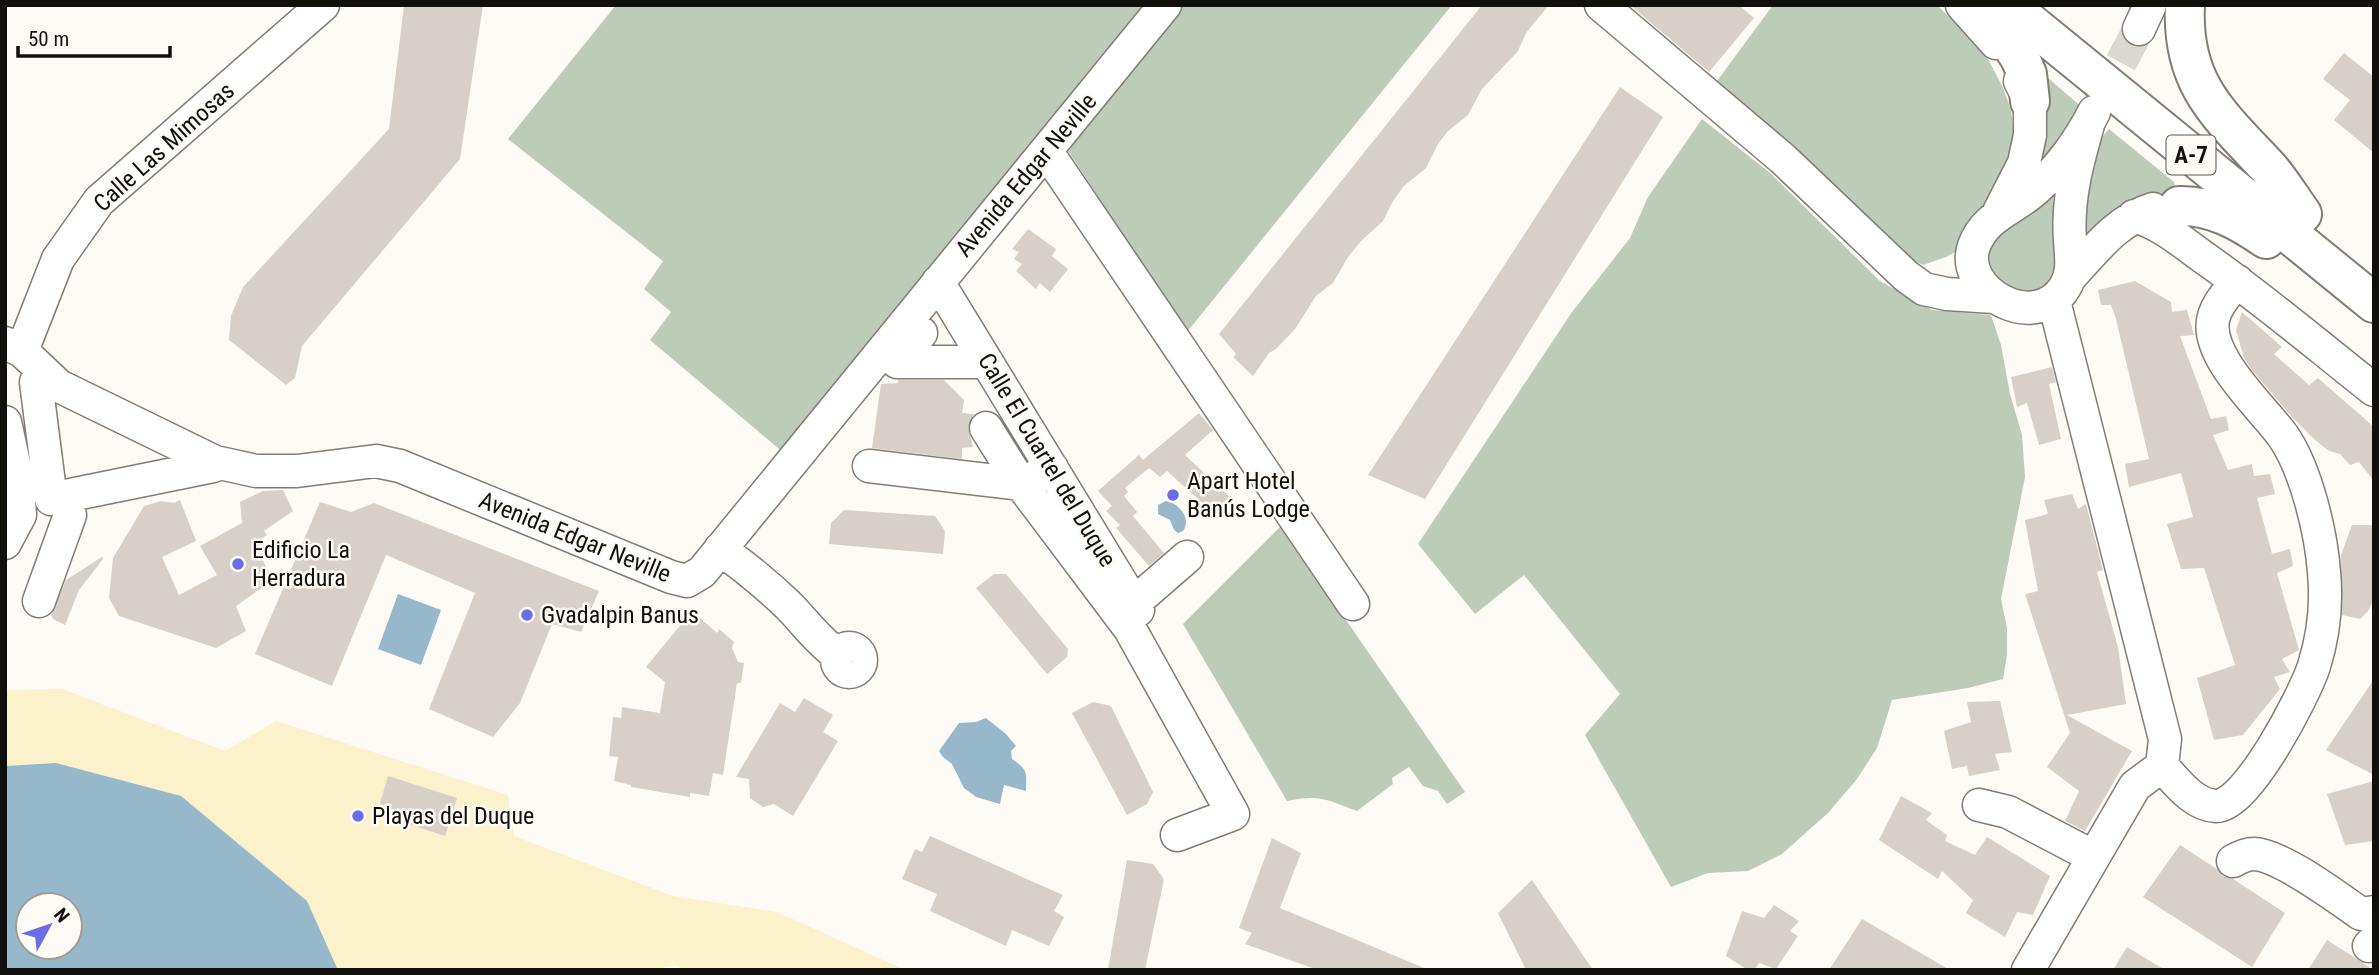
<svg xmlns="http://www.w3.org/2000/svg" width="2379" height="975" viewBox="0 0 2379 975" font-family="'Roboto Condensed',sans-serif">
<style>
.green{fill:#bcccb8}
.sand{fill:#fbf1cb}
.water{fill:#97b7cb;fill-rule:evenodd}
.building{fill:#d6d0c8}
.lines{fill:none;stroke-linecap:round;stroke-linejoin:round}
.minor-tunnel{stroke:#dbd7d2;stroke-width:32;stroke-dasharray:32 16;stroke-linecap:butt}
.minor-casing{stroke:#827c74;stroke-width:35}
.highway-casing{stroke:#827c74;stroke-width:42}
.minor{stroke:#fff;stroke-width:32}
.highway{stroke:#fff;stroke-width:38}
.poi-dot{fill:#696de6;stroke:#fefaf5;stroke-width:2.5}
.labels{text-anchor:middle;stroke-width:5;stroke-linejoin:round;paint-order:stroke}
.shield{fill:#fefaf5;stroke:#595653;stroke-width:2}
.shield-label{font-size:23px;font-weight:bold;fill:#12100d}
.street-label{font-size:24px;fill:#12100d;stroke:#fefaf5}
.poi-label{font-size:24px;fill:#12100d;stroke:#fefaf5;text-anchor:start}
</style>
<rect width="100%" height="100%" fill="#fefaf5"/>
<!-- green -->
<path class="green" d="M616,5H1148L784,453L650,340L671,312L644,289L663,261L508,139Z
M1172,5H1452L1187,332L1061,140Z
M1773,5H1937L1984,51L2003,88L2011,110L2015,142L2003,178L1978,216L1963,248L1946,257L1923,265L1902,255L1849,200L1717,81Z
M2048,78L2083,108L2038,171L2036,80Z
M1702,119L1769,172L1880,281L1932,310L1991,315L2001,345L2010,394L2022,435L2025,477L2001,599L2007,628V655L2003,679L1968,688L1892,700L1877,748L1857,779L1828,813L1782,854L1748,871L1708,873L1671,887L1585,735L1620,694L1524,575L1475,614L1418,544L1572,312L1630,238L1648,197Z
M2109,129L2174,182L2177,195L2091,234H2087C2087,201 2084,154 2109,129Z
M2053,193V220L2060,254L2051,282L2036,293L2004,290L1986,265V251L1994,235Z
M1281,526L1465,792L1447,804L1438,791L1423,786L1409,767L1392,778L1393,784L1357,811C1327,800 1320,794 1287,801L1183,624Z"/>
<!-- sand -->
<path class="sand" d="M62,689L225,751L276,721L508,795L514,836L673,896L777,912L905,970H684L675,965L653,970H338L307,901L56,763L5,766V690Z"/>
<!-- water -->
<path class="water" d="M1166,501C1179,503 1192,519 1183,531L1178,533L1174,530L1170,520L1158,514V505Z
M398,594L441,610L421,665L378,649Z
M986,718L1006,734L1016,746L1011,751L1012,759C1029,771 1026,772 1026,791L1004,785L1000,804L976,797L964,788L952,764L943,757L939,751L959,723L976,722Z
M56,763L181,796L307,901L338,970H5V766ZM70,905V947H28V905Z"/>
<!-- building -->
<path class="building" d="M404,5H483L460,159L302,346L295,378L286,385L229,340L231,316L243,287L389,129Z
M1482,5H1549L1526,33L1518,51L1482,89L1468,115L1447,132L1438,144L1426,168L1404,186L1393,201L1383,221L1361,241L1348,257L1333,283L1316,296L1295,329L1276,349L1269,353L1253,376L1233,357L1236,354L1219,334Z
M1630,5H1739L1754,18L1709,72Z
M2344,53L2374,77V153L2334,120L2350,100L2323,79Z
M1620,87L1663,117L1425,499L1368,475Z
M1028,229L1056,249L1052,256L1068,269L1050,292L1040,283L1036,289L1016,271L1022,264L1014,259L1019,252L1012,249Z
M2135,281L2171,302L2172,312L2187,310L2194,335L2180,336L2211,419L2226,416L2229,430L2213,435L2228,470L2252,464L2254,476L2270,474L2275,494L2257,498L2272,554L2290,549L2293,566L2277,573L2299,650L2282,659L2290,672L2274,677L2280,689L2243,735L2214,740L2197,678L2235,665L2204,568L2181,569L2167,524L2193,517L2181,473L2129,487L2125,464L2149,459L2116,319L2111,305H2101L2098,290Z
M2242,312L2282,347L2274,354L2309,385L2318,378L2374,427V481L2359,462L2350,465L2340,454L2329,451L2314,439L2292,417L2251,369L2244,358L2236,330Z
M2052,367L2056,382L2049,384L2061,439L2039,445L2027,403L2017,407L2011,377Z
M898,380H944L964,400L962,413L974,414L968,428L973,447L962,448V459L872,448L881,384L898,383Z
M1199,413L1213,430L1185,455L1234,501L1219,518L1167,471L1160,477L1149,468L1125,488L1128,492L1124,496L1137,512L1133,516L1164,553L1149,566L1116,528L1120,525L1106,511L1112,506L1098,491L1139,455L1143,460Z
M283,490L293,511L264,531L267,535L254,543L273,580L236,606L246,631L216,648L119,616L109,598L113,558L144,506L161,501L174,503L180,500L196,541L162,557L179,595L217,575L200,546L242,523L240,502L263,491Z
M2072,494L2078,509L2086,504L2103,570L2097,572L2118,647L2126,704L2067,715L2132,751L2085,831L2065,821L2079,791L2047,767L2070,733L2025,594L2038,591L2025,520L2048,514L2044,500Z
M320,502L351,512L374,503L599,591L581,632L552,624L520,703L493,737L429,709L475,593L386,555L332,686L255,654Z
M844,510L935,516L945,531L943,554L829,544L831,523Z
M2352,525H2374V599L2368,611L2360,619L2342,615L2341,555Z
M102,557L103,559L79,590L65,625L53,619L51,615L66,580Z
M994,574H1006L1068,649L1067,657L1047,674L976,588Z
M692,611L717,633L719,629L734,642L732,648L738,662L744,663L741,683H737L723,775L713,773L709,796L690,793V797L631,787V785L614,781L618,757L609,756L613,717L621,718L622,707L660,713L665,682L646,667Z
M2374,679V775L2326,750Z
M804,698L833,715L823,732L838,741L793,816L774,804L763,807L750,798L749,779L736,777L780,703L795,712Z
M2000,701L2012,752L1995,754L2000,770L1969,776L1967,766L1952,769L1944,731L1971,722L1967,702Z
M1093,702L1111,706L1153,792L1147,804L1127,815L1072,713Z
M388,776L457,798L445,836L377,814Z
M2374,781V841L2345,845L2327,794Z
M1901,796L1932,813L1926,820L1947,835L1945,841L1975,855L1987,837L2050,876L2033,915L2017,912L2005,937L1966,913L1973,900L1942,871L1938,879L1879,840Z
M930,836L1063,895L1054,911L1064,917L1049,946L1012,930L1006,946L930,911L937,894L902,879L915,849L922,852Z
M1272,838L1301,853L1280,908L1429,970H1318L1245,944L1252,933L1239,928Z
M2180,845L2217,869L2223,876L2233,879L2285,913L2252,967L2143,897Z
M1127,860L1153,864L1164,879L1145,970H1108Z
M1532,880L1593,970H1526L1498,913Z
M1774,905L1799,921L1790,931L1798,936L1776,969L1759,963L1754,970H1748L1726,956L1742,911L1764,918Z
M1862,919L1950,970H1829Z
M2327,940L2357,959L2373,970H2308Z
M2127,947L2165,970H2113Z"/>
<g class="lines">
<!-- minor-tunnel -->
<path class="minor-tunnel" d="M2098,105L2139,29"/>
<!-- minor casing -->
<g class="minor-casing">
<path id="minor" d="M1601,5L1783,159L1906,276L1924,289L1947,294L1994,297
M1962,5L1996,43
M2139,29L2150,5
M2088,125C2077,163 2067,200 2070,240C2071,257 2074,272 2065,287C2035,335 1958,290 1974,246C1985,215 2015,209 2036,189C2059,169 2080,140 2094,112
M1047,152L1353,604
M1999,212L2024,163L2030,135V101L2020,81
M2134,216C2160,223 2181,241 2203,257C2262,298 2317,345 2374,390
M2071,276C2097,248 2116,221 2153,209
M938,282L1138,610
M921,333L897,362H987
M5,343L22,351L59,386L215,462L256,471H297L376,461L400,466L671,577L687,581L702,572L1165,5
M22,351L58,259L99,201L323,5
M42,370L36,382L51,499L213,466L215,462
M5,422L17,477L30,485L49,483
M986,428L1021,484
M869,466L1021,484
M1052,468L1021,484L1130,629L1233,814L1177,835
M5,543L20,515L17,477
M720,549C744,566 767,585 788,605C805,622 818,641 838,655
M39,601L70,515L64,496
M1134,603L1187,557
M837 660a12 12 0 1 1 24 0a12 12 0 1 1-24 0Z
M2162,766C2176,781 2193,805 2216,806C2247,807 2305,694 2314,666C2323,637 2327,603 2324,572C2321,532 2306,469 2283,436C2263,408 2202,354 2214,316C2218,302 2229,292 2237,281
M1979,805L2008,812L2092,856
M2233,861C2240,857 2246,854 2254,854C2281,855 2338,898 2361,914L2374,912
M2369,946L2374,941
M2028,970L2135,786L2162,766L2165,739L2054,301"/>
</g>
<!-- highway casing -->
<g class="highway-casing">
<path id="highway" d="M1986,5L2020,58L2027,74L2030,101
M2008,5L2374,303
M2185,5C2181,83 2218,114 2267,166C2280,180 2291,199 2302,214
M2179,206C2212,205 2240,221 2266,239"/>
</g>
<!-- minor -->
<use href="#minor" class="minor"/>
<!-- highway -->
<use href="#highway" class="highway"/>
</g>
<!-- markers -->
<g class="poi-dot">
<circle cx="1173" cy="495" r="7"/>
<circle cx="238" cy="564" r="7"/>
<circle cx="527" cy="615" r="7"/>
<circle cx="358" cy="816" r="7"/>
</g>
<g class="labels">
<!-- shield labels -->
<rect class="shield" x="2166.5" y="135.5" width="49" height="39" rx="5"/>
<g class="shield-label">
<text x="2191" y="163">A-7</text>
</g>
<!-- street labels -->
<g class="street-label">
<text transform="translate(164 147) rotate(-42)" y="8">Calle Las Mimosas</text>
<text transform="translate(1026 175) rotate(-50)" y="8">Avenida Edgar Neville</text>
<text transform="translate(1047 460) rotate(59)" y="8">Calle El Cuartel del Duque</text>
<text transform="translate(575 537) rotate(22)" y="8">Avenida Edgar Neville</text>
</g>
<!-- poi labels -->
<g class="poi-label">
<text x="1187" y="489">Apart Hotel<tspan x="1187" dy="28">Banús Lodge</tspan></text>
<text x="252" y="558">Edificio La<tspan x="252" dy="28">Herradura</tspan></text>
<text x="541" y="623">Gvadalpin Banus</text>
<text x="372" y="824">Playas del Duque</text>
</g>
</g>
<!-- border -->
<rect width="2379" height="975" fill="none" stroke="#12100d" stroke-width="14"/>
<!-- north arrow -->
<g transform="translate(49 926) rotate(50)"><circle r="33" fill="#fefaf5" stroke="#a09c98" stroke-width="2"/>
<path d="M0-5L12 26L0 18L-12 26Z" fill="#696de6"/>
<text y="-10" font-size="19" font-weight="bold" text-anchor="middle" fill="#12100d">N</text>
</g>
<!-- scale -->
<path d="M18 46v10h152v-10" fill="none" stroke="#12100d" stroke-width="3.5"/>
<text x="28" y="46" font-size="21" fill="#12100d" stroke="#fefaf5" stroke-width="5" paint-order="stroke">50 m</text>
</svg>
